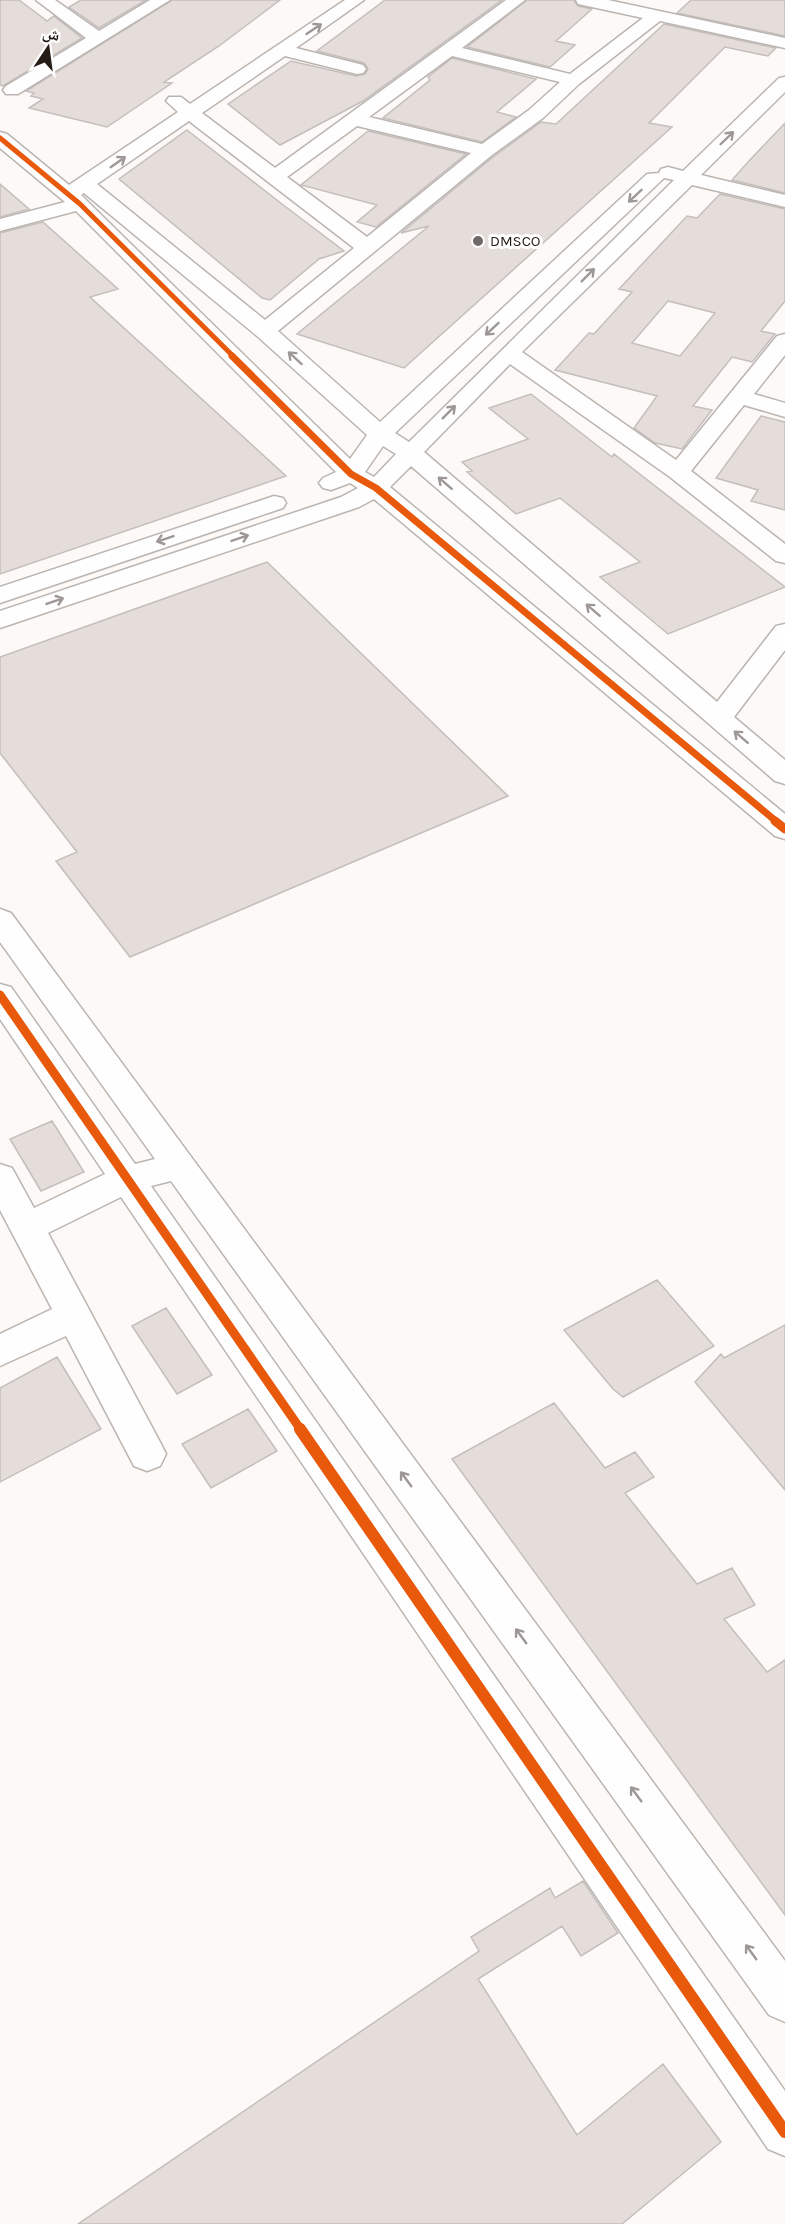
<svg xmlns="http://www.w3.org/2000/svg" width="785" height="2224" viewBox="0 0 785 2224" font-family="Karla,'Noto Naskh Arabic',sans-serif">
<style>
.building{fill:#e5ddda;stroke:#c4bebc;stroke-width:1.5;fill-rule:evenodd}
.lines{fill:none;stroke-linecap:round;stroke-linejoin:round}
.minor-casing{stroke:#bbb5b1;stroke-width:3}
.minor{fill:#fffefe;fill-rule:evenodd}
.cycleway-far3-casing{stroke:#fff;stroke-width:8}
.cycleway-far2-casing{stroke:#fff;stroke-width:10}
.cycleway-far1-casing{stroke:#fff;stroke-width:13}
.cycleway-casing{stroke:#fff;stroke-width:16}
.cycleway-far3{stroke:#e8590c;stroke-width:5}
.cycleway-far2{stroke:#e8590c;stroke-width:7}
.cycleway-far1{stroke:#e8590c;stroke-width:9}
.cycleway{stroke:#e8590c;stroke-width:12}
.oneway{stroke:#9d9896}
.poi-dot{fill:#706965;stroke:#fff;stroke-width:2}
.labels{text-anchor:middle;stroke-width:6;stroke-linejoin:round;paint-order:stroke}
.far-poi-label{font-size:15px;fill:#251c16;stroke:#fff;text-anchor:start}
</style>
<rect width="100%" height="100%" fill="#fcf9f7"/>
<!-- building -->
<path class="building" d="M0,0H19L47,21L54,16L82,38L3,86L0,85Z
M81,0H146L99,28L69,7Z
M172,0H280L219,46L164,82L172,83L107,127L29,108L43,99L31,96L34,93L26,91Z
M385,0H502L363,101L280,145L228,104L291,61L356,76L365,74L368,69L364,63L317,51Z
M527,0H574L578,6L592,9L556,41L575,45L550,67L467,47Z
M691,0H785V36L677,13Z
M664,24L776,48L768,56L725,47L649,123L672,127L404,368L297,334L429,226L401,233L493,157L541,122L556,124Z
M452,58L536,79L497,112L516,117L482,142L383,118L430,80L428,77Z
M785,123V193L732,180L748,162Z
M187,130L282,204L344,251L319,259L270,300L262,298L119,179Z
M368,131L466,154L376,227L357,222L377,205L301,185Z
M0,184L29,209L0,217Z
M720,194L785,209V301L761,331L775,334L752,362L732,357L693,406L712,410L682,449L655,443L634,428L657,396L555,370L589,333L594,334L632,292L619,289L687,216L697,218ZM668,301L715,313L680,356L632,343Z
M43,222L118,289L90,297L286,476L0,574V233Z
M531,394L612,457L614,454L785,587L668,634L600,577L640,562L560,498L516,514L467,472L472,471L462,462L528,439L489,408Z
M761,416L785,422V510L751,501L758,490L716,478Z
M267,562L508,796L130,957L56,861L77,852L0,753V657Z
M52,1121L84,1172L41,1191L10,1139Z
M657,1280L714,1346L623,1397L613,1389L564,1330Z
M166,1308L212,1375L177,1394L132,1326Z
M785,1325V1490L695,1382L721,1354L724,1358Z
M57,1357L101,1429L0,1482V1388Z
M554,1403L605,1468L635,1452L654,1477L625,1493L697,1584L732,1568L755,1605L724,1619L767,1672L785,1660V1915L452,1459Z
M248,1409L277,1451L211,1488L182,1444Z
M583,1881L618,1933L581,1956L562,1926L478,1979L577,2135L663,2064L721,2142L622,2224H78L479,1951L471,1937L550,1888L555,1898Z"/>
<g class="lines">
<!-- minor casing -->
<g class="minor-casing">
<path id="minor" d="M36,0H55L99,31L150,0H170L18,94H6L3,90L6,86L86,38Z
M345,0H364L296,48L363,65L366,69L363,73L357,74L285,56L202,113L275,168L506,0H525L462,48L570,74L643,18L578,4L576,0H608L785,38V48L660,21L579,84L543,118L492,155L278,331L380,422L647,174L659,173L661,169L668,167L683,171L779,78L785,77V92L701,175L785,195V207L692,185L522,352L676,460L777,336L785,334V355L754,394L785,403V417L744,405L691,471L785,544V563L776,561L670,477L510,364L424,452L717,702L776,626L785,624V650L734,717L785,760V784L775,781L411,466L390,487L785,814V839L775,836L374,499L359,507L0,628V611L341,497L358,488L350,483L331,490L323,488L319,483L323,478L336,472L76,211L0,231V219L65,202L0,148V132L7,134L69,185L178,112L166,101L169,97H181L190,104ZM452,56L560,82L529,110L482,144L369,117ZM189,121L354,248L265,320L97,184ZM357,126L471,153L367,237L287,177ZM664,178L674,180L409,442L395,433ZM84,193L257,336L367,435L350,459L81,195ZM383,446L396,454L374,477L365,472Z
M274,496L283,498L286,503L283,508L0,603V587Z
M0,909L11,913L785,1961V2022L769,2015L171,1181L151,1186L785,2091V2156L768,2149L121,1197L48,1233L160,1442L166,1454L160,1466L147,1471L134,1466L66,1336L0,1366V1334L52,1309L0,1210V1164L12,1168L34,1208L105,1174L0,1019V984L11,987L135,1164L155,1159L0,942Z"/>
</g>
<!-- minor -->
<use href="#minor" class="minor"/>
<!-- cycleway-far3 casing -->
<g class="cycleway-far3-casing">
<path id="cycleway-far3" d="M0,138L80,204L234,357"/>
</g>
<!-- cycleway-far2 casing -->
<g class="cycleway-far2-casing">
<path id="cycleway-far2" d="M232,356L351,474L376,488L777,822"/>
</g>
<!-- cycleway-far1 casing -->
<g class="cycleway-far1-casing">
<path id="cycleway-far1" d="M775,821L785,829
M0,995L301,1430"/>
</g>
<!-- cycleway casing -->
<g class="cycleway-casing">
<path id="cycleway" d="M300,1429L785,2132"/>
</g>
<!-- cycleway-far3 -->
<use href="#cycleway-far3" class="cycleway-far3"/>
<!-- cycleway-far2 -->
<use href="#cycleway-far2" class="cycleway-far2"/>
<!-- cycleway-far1 -->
<use href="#cycleway-far1" class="cycleway-far1"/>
<!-- cycleway -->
<use href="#cycleway" class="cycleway"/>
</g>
<!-- one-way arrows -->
<defs><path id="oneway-shaft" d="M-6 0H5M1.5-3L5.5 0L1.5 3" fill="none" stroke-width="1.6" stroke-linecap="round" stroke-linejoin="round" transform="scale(1.5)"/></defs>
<g class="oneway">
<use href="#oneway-shaft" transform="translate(314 29) rotate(-34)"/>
<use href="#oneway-shaft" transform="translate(727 138) rotate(-44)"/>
<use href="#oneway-shaft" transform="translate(118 162) rotate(-35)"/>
<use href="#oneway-shaft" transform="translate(635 196) rotate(137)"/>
<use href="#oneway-shaft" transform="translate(588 275) rotate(-45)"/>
<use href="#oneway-shaft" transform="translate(492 329) rotate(137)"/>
<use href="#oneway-shaft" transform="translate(295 358) rotate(-138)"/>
<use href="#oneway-shaft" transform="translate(449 412) rotate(-45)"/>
<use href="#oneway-shaft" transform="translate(445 483) rotate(-139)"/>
<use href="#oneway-shaft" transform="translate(240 538) rotate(-19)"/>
<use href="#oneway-shaft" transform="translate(165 539) rotate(161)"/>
<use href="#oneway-shaft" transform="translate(55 601) rotate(-19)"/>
<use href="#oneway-shaft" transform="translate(593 610) rotate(-139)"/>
<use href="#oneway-shaft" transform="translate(741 737) rotate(-139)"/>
<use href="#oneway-shaft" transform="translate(406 1479) rotate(-126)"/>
<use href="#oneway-shaft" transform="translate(521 1636) rotate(-126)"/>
<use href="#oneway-shaft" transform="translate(636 1794) rotate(-126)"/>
<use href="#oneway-shaft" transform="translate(751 1952) rotate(-126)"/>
</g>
<!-- markers -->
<circle class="poi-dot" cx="478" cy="241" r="6"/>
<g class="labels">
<!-- far-poi labels -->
<g class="far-poi-label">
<text x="490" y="246">DMSCO</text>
</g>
</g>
<!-- north arrow -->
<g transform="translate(48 48) rotate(13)" stroke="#ffffff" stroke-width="4.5" paint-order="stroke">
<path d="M0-4.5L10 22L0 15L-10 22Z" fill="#251c16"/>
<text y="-9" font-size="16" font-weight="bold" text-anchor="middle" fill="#251c16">ش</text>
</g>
</svg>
